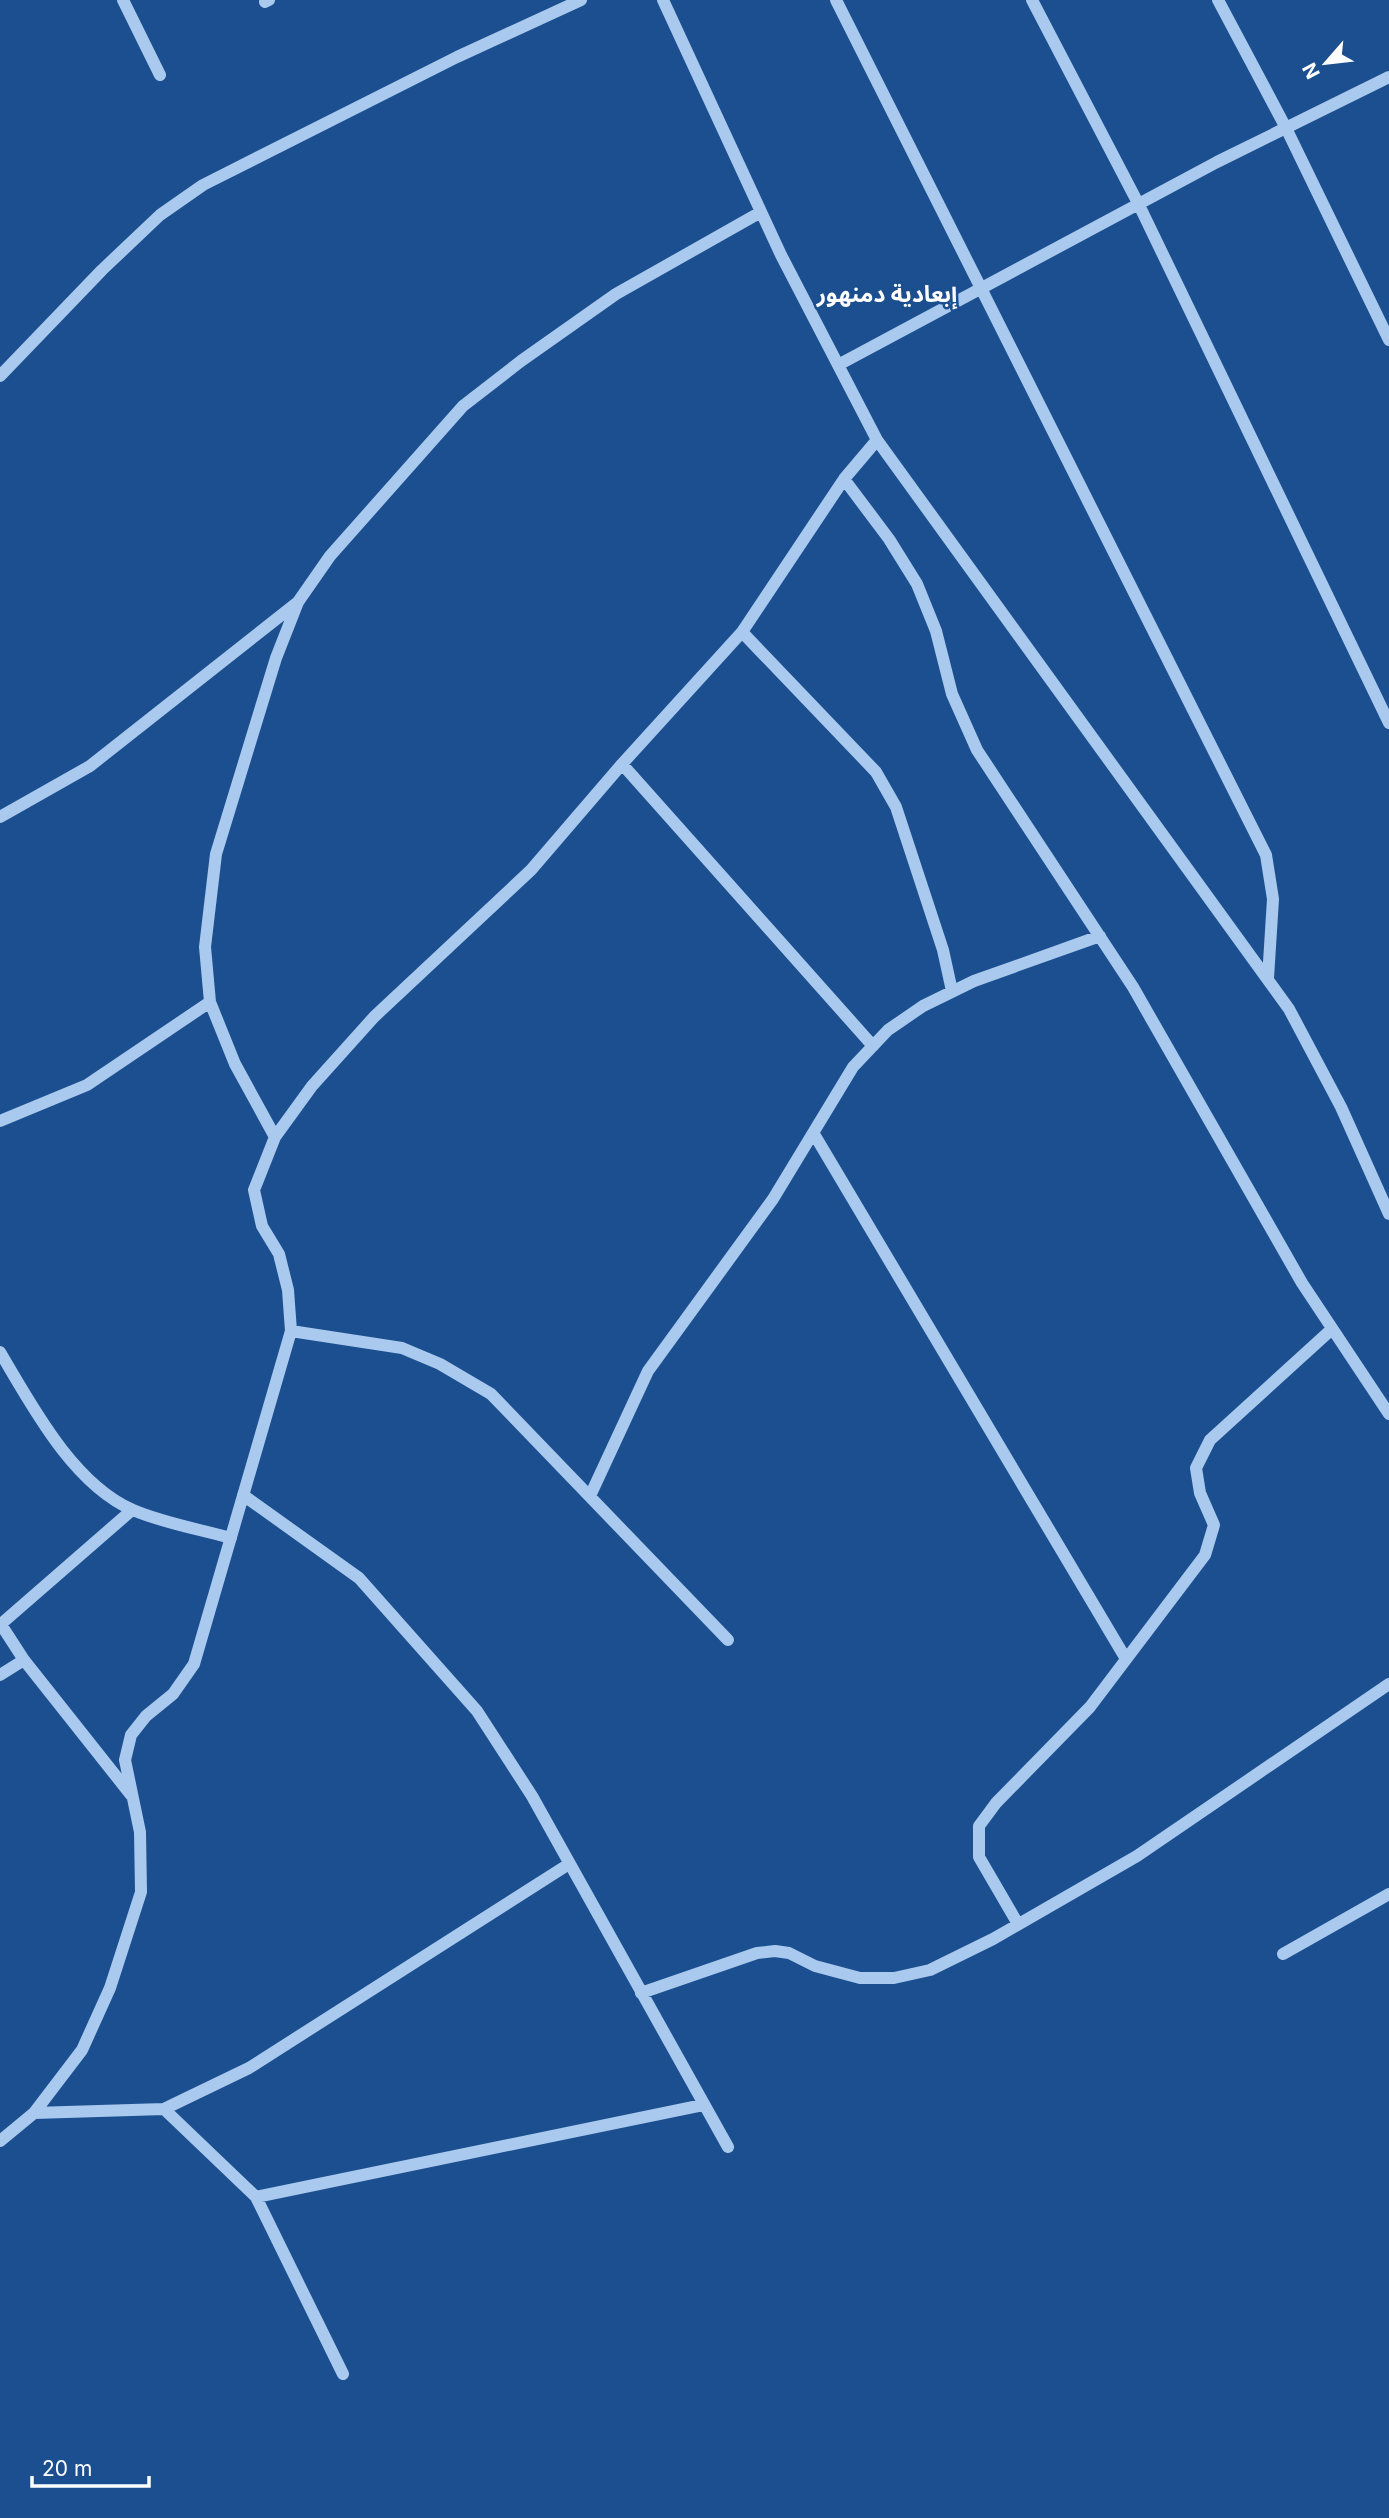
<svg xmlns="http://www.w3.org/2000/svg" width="1389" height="2518" viewBox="0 0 1389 2518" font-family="Inter,'Noto Sans Arabic',sans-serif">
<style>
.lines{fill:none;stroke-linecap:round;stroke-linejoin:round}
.minor{stroke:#a9c9ee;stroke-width:12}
.labels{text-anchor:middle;stroke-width:5;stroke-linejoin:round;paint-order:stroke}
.quarter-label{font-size:23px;font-weight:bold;fill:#fff;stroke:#1b4f8f}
</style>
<rect width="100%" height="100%" fill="#1b4f8f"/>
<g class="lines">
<!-- minor -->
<path class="minor" d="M123,0L160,75
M663,0L781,255L877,440L1289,1009L1341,1107L1389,1214
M836,0L1266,855L1273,899L1268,978
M1032,0L1139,205L1389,723
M1218,0L1286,128L1389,340
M265,2L269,0
M838,365L1217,162L1389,77
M0,376L102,270L160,215L203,185L457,57L581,0
M844,479L889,539L917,584L936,631L952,694L977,750L1133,987L1302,1283L1389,1414
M742,632L876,772L896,807L943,950L952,991
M622,764L873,1046
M0,817L90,766L298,602
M0,1121L87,1085L210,1002
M814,1134L1126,1659
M275,1137L235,1064L210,1002L205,947L216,854L276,658L298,602L330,556L463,406L521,361L616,294L761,212
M291,1331L402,1348L440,1364L491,1394L728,1640
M0,1352C32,1406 73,1484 133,1510C163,1523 199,1529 231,1538
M243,1495L359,1578L477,1711L532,1796L728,2147
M590,1496L648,1371L773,1199L853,1067L888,1030L923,1006L974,981L1100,936
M0,1623L24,1660L131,1795
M1,1624L132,1510
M0,1675L24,1660
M1018,1924L979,1857V1826L996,1803L1090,1707L1205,1555L1214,1525L1200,1493L1196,1468L1210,1440L1332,1329
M1283,1954L1389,1894
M641,1993L757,1953L775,1951L789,1953L815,1966L860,1978H894L930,1970L993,1939L1137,1856L1389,1684
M164,2109L256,2197L343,2374
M34,2113L164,2109L249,2068L569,1864
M0,2141L34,2113L82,2050L110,1988L141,1892L140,1832L125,1760L131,1735L146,1716L173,1694L194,1664L291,1331L288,1290L279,1254L262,1226L254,1190L275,1137L312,1086L374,1017L531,870L622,764L742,632L844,479L877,440
M256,2197L703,2105"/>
</g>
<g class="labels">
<!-- quarter labels -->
<g class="quarter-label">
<text x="887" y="302">إبعادية دمنهور</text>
</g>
</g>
<!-- north arrow -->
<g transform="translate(1326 63) rotate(242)" stroke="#1b4f8f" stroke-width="5" paint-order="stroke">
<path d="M0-5L12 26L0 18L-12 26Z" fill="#ffffff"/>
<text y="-10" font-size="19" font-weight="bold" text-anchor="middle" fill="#ffffff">N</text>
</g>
<!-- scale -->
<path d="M32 2476v10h117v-10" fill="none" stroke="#ffffff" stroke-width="3.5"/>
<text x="42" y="2476" font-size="21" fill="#ffffff" stroke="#1b4f8f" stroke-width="5" paint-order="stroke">20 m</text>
</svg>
